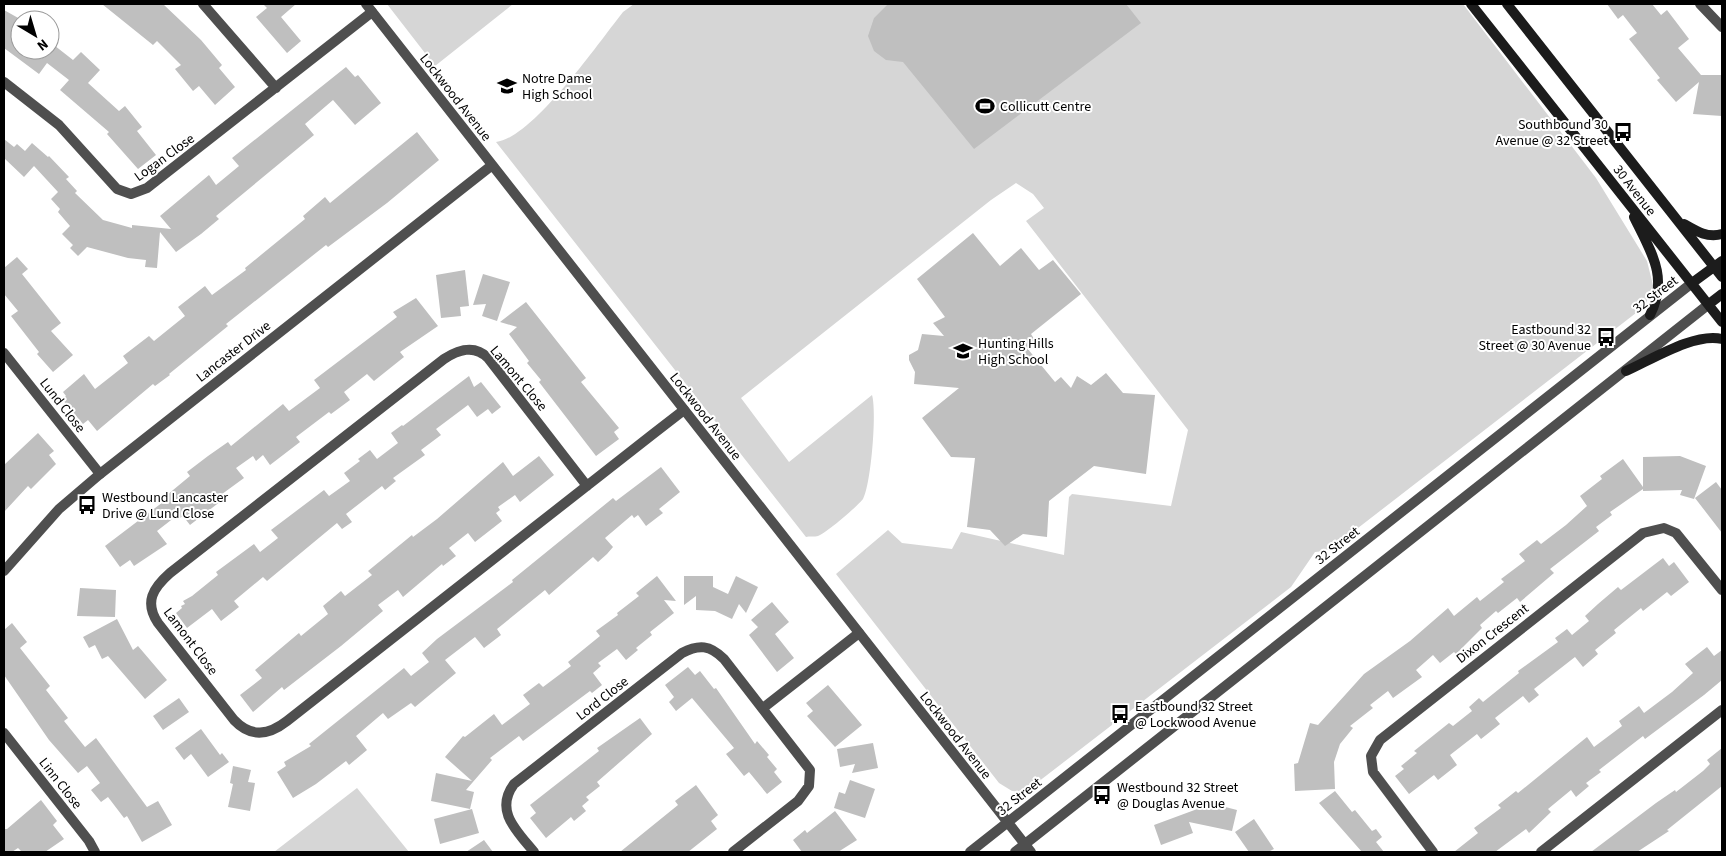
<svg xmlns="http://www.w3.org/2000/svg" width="1726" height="856" viewBox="0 0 1726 856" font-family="'Source Sans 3',sans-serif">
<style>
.green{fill:#d6d6d6}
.building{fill:#bfbfbf}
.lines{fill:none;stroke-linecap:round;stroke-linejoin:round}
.minor{stroke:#4f4f4f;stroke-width:10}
.tertiary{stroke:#4f4f4f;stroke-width:10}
.secondary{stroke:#1c1c1c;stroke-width:10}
.labels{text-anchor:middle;stroke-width:4;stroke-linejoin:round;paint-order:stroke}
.poi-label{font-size:14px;fill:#000;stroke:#fff;text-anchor:start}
.street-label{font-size:14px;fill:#000;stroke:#fff}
</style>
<rect width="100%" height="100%" fill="#fff"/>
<!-- green -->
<path class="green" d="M387,4H513L435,66Z
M634,4H1463L1596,178L1647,261L1653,285L1645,306L1336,545L1325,551L1315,552L1291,587L1025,792L1012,791L999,783L836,574L888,530L902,543L952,549L961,532L1064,555L1069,497L1072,494L1171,506L1188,430L1026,221L1044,208L1033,194L1016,183L991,200L741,398L789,462L872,395C877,412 871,484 863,499C859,505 825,534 818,536C815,537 809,536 806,537L496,142C533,138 599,42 623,12Z
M357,788L409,852H274Z"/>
<!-- building -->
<path class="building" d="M102,4H163L201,40L222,65L219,68L235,87L215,105L199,86L193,91L175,69L181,65L157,41L153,45Z
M263,4H296L281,17L301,41L287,53L256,17L267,8Z
M888,4H1126L1141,23L974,149L903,62L886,60L874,51L868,36L874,18Z
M1607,4H1652L1661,15L1667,10L1689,39L1678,48L1701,75H1722V116L1693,114L1699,82L1676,102L1657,80L1660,78L1629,39L1637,33L1623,15L1618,19Z
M4,10L20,19V50H50V42L73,60L81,52L100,70L88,83L119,111L125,106L142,127L137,131L156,155L138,169L107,134L109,132L60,90L69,80L47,63L39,74L4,48Z
M346,67L355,77L358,75L381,103L355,125L333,100L305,124L314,135L216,216L219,219L201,234L176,252L160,232L157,268L145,267L146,260L128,258L87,247L78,256L70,248L73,245L62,234L70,226L58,212L60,209L51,199L58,192L34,166L24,177L4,158V139L14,147L17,144L25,151L32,143L48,157L49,156L69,177L66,179L77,191L75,193L103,220L132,228V225L171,229L160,216L209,175L216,185L239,166L232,158Z
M417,132L439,160L387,203L328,247L326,245L226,324L228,326L169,374L170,375L155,386L153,384L97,431L88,420L83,424L62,399L66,396L63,392L84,374L95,389L128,363L123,356L149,336L154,341L185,316L178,307L205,286L212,295L246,270L245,268L305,219L303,216L325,197L330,203Z
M973,233L1000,266L1021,248L1039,270L1053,260L1081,294L1031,334L1036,342L1027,348L1055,382L1061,377L1071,388L1077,376L1091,385L1106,373L1123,393L1155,395L1146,474L1094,466L1049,501L1047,537L1023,534L1005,546L990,530L967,527L975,458L951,457L922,418L959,388L914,384L915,372L909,360V355L918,350L922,334L944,336L933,323L945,317L917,279Z
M17,257L28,269L22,274L61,323L51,331L73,355L53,372L37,354L39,352L11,316L18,311L4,294V268Z
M465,270L469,306L460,307L461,316L441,318L436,275Z
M483,274L510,282L497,321L482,316L486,304L473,305Z
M416,298L438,326L400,352L404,357L374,381L367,374L344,392L350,400L331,414L329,412L296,437L300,442L270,465L263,455L256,461L253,456L236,468L244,478L218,497L221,501L190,525L183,516L177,520L175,517L157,531L167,544L134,566L130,560L120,567L105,546L163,502L161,500L190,476L187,472L208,456L228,442L231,446L283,404L289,411L320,388L314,380L397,317L393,312Z
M526,302L586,378L581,382L619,428L614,432L619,439L596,456L539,382L541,380L527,363L529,361L509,334L517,327L500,322Z
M469,376L474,387L481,382L501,407L492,414L488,409L477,417L468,405L436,429L441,435L421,450L425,455L393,478L396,481L385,490L382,486L346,514L352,522L342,529L337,523L267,581L263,577L234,601L239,607L221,621L212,609L187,628L176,613L182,608L181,606L185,604L183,601L192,596L218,575L216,572L254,544L260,552L278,538L271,530L324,490L329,496L350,481L344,473L360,461L358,459L370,450L377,459L398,443L391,433L402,425L403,426Z
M38,433L54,451L49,455L56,464L31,489L28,486L4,512V465Z
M539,456L554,475L520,502L515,495L498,507L500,510L496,513L502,521L475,542L468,533L449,548L456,556L443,566L442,564L403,597L398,590L378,605L383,611L341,646L284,690L282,687L253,712L240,695L262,678L255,670L299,633L301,636L328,614L323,606L341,591L345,596L372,575L368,571L412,535L413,537L437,519L503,462L513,476Z
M1680,456L1706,466L1694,499L1680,495L1682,490L1643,491V489L1610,512L1612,515L1596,527L1599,531L1550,569L1554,573L1520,602L1517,598L1498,613L1496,611L1480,625L1482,628L1456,654L1454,652L1440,663L1433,655L1416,670L1422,677L1393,698L1388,691L1370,705L1373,708L1350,726L1353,728L1340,744L1334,762L1335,789L1295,791L1294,764L1298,763L1310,723L1318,725L1364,674L1410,641L1448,608L1454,616L1477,597L1480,601L1504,582L1501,579L1525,561L1519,554L1537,540L1541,544L1566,525L1587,506L1580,496L1602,479L1600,476L1623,459L1643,487V457Z
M661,467L680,492L659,509L663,513L646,526L638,515L634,518L632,515L605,538L613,547L607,554L598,562L593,557L549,595L545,590L497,629L501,635L484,648L475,637L445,660L456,673L415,707L411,703L388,719L383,713L356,736L367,750L349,765L346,761L316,784L293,798L277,772L286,766L284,762L311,746L309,744L404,668L411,676L429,662L422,653L437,639L513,582L512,580L613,498L616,501Z
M1716,482L1722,490V533L1695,498Z
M1663,558L1669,566L1674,562L1689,582L1671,596L1667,592L1643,611L1641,608L1614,630L1616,633L1595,650L1598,654L1583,667L1575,657L1534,689L1539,695L1529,703L1523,696L1495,718L1500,724L1481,739L1477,734L1450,755L1457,765L1438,780L1434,775L1409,794L1395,776L1404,769L1401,766L1417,753L1414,751L1449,723L1453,726L1472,711L1469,707L1479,698L1483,702L1519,673L1518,671L1558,642L1555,638L1567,629L1572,635L1589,621L1585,616L1598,604L1618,587L1621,590Z
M657,576L676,601L664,600L674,613L650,632L652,635L636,648L638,650L626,660L617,649L598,663L601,666L593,673L602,685L592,693L590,691L523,741L519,736L490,758L492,760L466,790L474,792L470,809L431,801L436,773L472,781L445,757L463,736L465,737L494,714L502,725L530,704L523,695L539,683L543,687L571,666L568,662L600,636L596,631L618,615L617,613L639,596L636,593Z
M684,576H713V587L728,594L736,576L758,587L746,613L739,604L732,619L715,611L696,610V596L684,605Z
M80,588L116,590L115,617L77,616Z
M772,602L789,622L775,634L794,658L777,672L749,635L758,627L751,620Z
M117,619L133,650L138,646L167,680L145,699L108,656L102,659L95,645L89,648L83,637Z
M12,623L27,642L20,648L50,686L46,690L68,718L64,721L85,747L96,738L147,807L158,801L172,825L142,842L127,816L124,818L108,797L101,802L91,790L100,783L87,766L78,773L49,740L4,675V630Z
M1707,647L1714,656L1722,650V680L1704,695L1645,739L1643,736L1599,770L1601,772L1586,783L1589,786L1576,797L1571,790L1548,809L1551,812L1529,833L1526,829L1495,852H1454L1478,833L1474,828L1501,808L1498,805L1516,791L1518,793L1587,737L1594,747L1622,726L1619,721L1639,706L1644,713L1672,692L1693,673L1685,664Z
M688,667L695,675L700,671L714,689L716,688L755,744L757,741L769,755L767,757L777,769L774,772L782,782L767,794L749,772L744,776L726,754L734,748L692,698L676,711L669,702L674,697L665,685Z
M828,685L862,725L835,747L807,716L813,711L806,703Z
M179,698L189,712L163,730L153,716Z
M640,718L652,734L597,782L600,786L586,797L589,800L582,806L586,811L574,821L571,817L546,838L530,818L536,813L530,805L599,751L597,748Z
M201,729L220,755L222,753L229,762L208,777L191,754L184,760L175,748Z
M873,743L878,768L852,773L855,764L840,767L837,749Z
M1722,748V786L1667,830L1669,831L1637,852H1591L1656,803L1675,790L1676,792L1703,771L1710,764L1707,760Z
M233,766L251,770L248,782L255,783L250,811L228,807L233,784L230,783Z
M850,780L875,789L865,818L834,808L839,792L845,794Z
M696,785L718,815L711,821L717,829L688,852H620L678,805L675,801Z
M1335,791L1352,812L1355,810L1372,831L1376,829L1382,837L1376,842L1384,852H1362L1319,803Z
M41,800L57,821L53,825L64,839L45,852H22L18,848L12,852H4V829H7Z
M1202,801L1237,810L1232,831L1189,822L1193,833L1161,845L1154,825L1200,808Z
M472,809L479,833L440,844L434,819Z
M835,811L857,840L838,852H802L793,840L805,830L807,833Z
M1254,819L1274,849L1268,852H1249L1235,832Z
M484,840L493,852H466Z"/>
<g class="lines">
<!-- minor -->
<path class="minor" d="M203,4L276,88
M1700,4L1722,27
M4,82L59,125L117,189L131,194L147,188L372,12
M4,353L100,474
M587,486L488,358C474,344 458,350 444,359L170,573C153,588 144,602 158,623L234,720C251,738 269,735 287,721L653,434L684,410
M763,708L859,633
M4,733L89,841L95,852
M534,852C517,831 494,811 514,784L682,653C699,644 710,645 724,659L810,770L809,786L798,801L733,852
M1433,852L1373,772L1371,756L1380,740L1643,533L1664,528L1676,533L1722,590
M1541,852L1722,710"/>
<!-- tertiary -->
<path class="tertiary" d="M366,4L1031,852
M4,571L59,509L100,474L491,166
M970,852L1692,283
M1015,852L1709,304"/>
<!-- secondary -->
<path class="secondary" d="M1471,4L1722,322
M1507,4L1722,277
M1634,217C1651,252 1669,277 1650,315
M1684,224C1696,231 1707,238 1722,234
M1692,283L1722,261
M1709,304L1722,294
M1626,371C1651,360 1695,332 1722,339"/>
</g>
<!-- icons -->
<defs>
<g id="school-bare" transform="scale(1.5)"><path d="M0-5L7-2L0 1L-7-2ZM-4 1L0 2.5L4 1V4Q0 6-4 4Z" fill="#000" stroke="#fff" stroke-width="2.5" paint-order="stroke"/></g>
<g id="stadium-bare" transform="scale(1.5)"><path d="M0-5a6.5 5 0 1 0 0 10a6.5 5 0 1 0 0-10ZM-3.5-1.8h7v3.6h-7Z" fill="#000" stroke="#fff" stroke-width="2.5" paint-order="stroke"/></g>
<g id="bus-bare" transform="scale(1.5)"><path d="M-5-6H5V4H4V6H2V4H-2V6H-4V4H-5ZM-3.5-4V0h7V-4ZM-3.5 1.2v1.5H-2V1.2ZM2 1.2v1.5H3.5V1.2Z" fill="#000" stroke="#fff" stroke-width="2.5" paint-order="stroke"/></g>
</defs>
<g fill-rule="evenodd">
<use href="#school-bare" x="507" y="86"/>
<use href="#stadium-bare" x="985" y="106"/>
<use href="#bus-bare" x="1623" y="132"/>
<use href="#bus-bare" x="1606" y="337"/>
<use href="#school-bare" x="963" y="351"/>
<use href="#bus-bare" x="87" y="505"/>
<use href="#bus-bare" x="1120" y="714"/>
<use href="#bus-bare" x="1102" y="795"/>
</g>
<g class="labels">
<!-- poi labels -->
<g class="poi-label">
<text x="522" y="83">Notre Dame<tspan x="522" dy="16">High School</tspan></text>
<text x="1000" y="111">Collicutt Centre</text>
<text x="1608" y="129" text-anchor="end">Southbound 30<tspan x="1608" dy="16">Avenue @ 32 Street</tspan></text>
<text x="1591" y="334" text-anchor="end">Eastbound 32<tspan x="1591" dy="16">Street @ 30 Avenue</tspan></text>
<text x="978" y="348">Hunting Hills<tspan x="978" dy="16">High School</tspan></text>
<text x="102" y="502">Westbound Lancaster<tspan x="102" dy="16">Drive @ Lund Close</tspan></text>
<text x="1135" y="711">Eastbound 32 Street<tspan x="1135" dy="16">@ Lockwood Avenue</tspan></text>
<text x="1117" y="792">Westbound 32 Street<tspan x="1117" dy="16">@ Douglas Avenue</tspan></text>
</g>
<!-- street labels -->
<g class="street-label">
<text transform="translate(456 97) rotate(52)" y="5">Lockwood Avenue</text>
<text transform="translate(164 157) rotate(-36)" y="5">Logan Close</text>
<text transform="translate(1635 190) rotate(52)" y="5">30 Avenue</text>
<text transform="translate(1655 294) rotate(-37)" y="5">32 Street</text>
<text transform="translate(233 351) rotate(-38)" y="5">Lancaster Drive</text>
<text transform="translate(519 378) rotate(50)" y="5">Lamont Close</text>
<text transform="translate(63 405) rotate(52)" y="5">Lund Close</text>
<text transform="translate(706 416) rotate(52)" y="5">Lockwood Avenue</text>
<text transform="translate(1337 545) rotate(-38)" y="5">32 Street</text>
<text transform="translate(1492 633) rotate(-38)" y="5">Dixon Crescent</text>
<text transform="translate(191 641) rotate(53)" y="5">Lamont Close</text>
<text transform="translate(602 698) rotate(-38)" y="5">Lord Close</text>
<text transform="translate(956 735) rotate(52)" y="5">Lockwood Avenue</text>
<text transform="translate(61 783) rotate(52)" y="5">Linn Close</text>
<text transform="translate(1019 796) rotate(-38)" y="5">32 Street</text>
</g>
</g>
<!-- border -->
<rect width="1726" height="856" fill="none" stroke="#000000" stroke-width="10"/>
<!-- north arrow -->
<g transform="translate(35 35) rotate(142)"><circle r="24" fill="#ffffff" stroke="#999999"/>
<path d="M0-4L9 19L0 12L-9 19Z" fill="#000000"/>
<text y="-8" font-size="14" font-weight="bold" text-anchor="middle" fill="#000000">N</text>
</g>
</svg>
